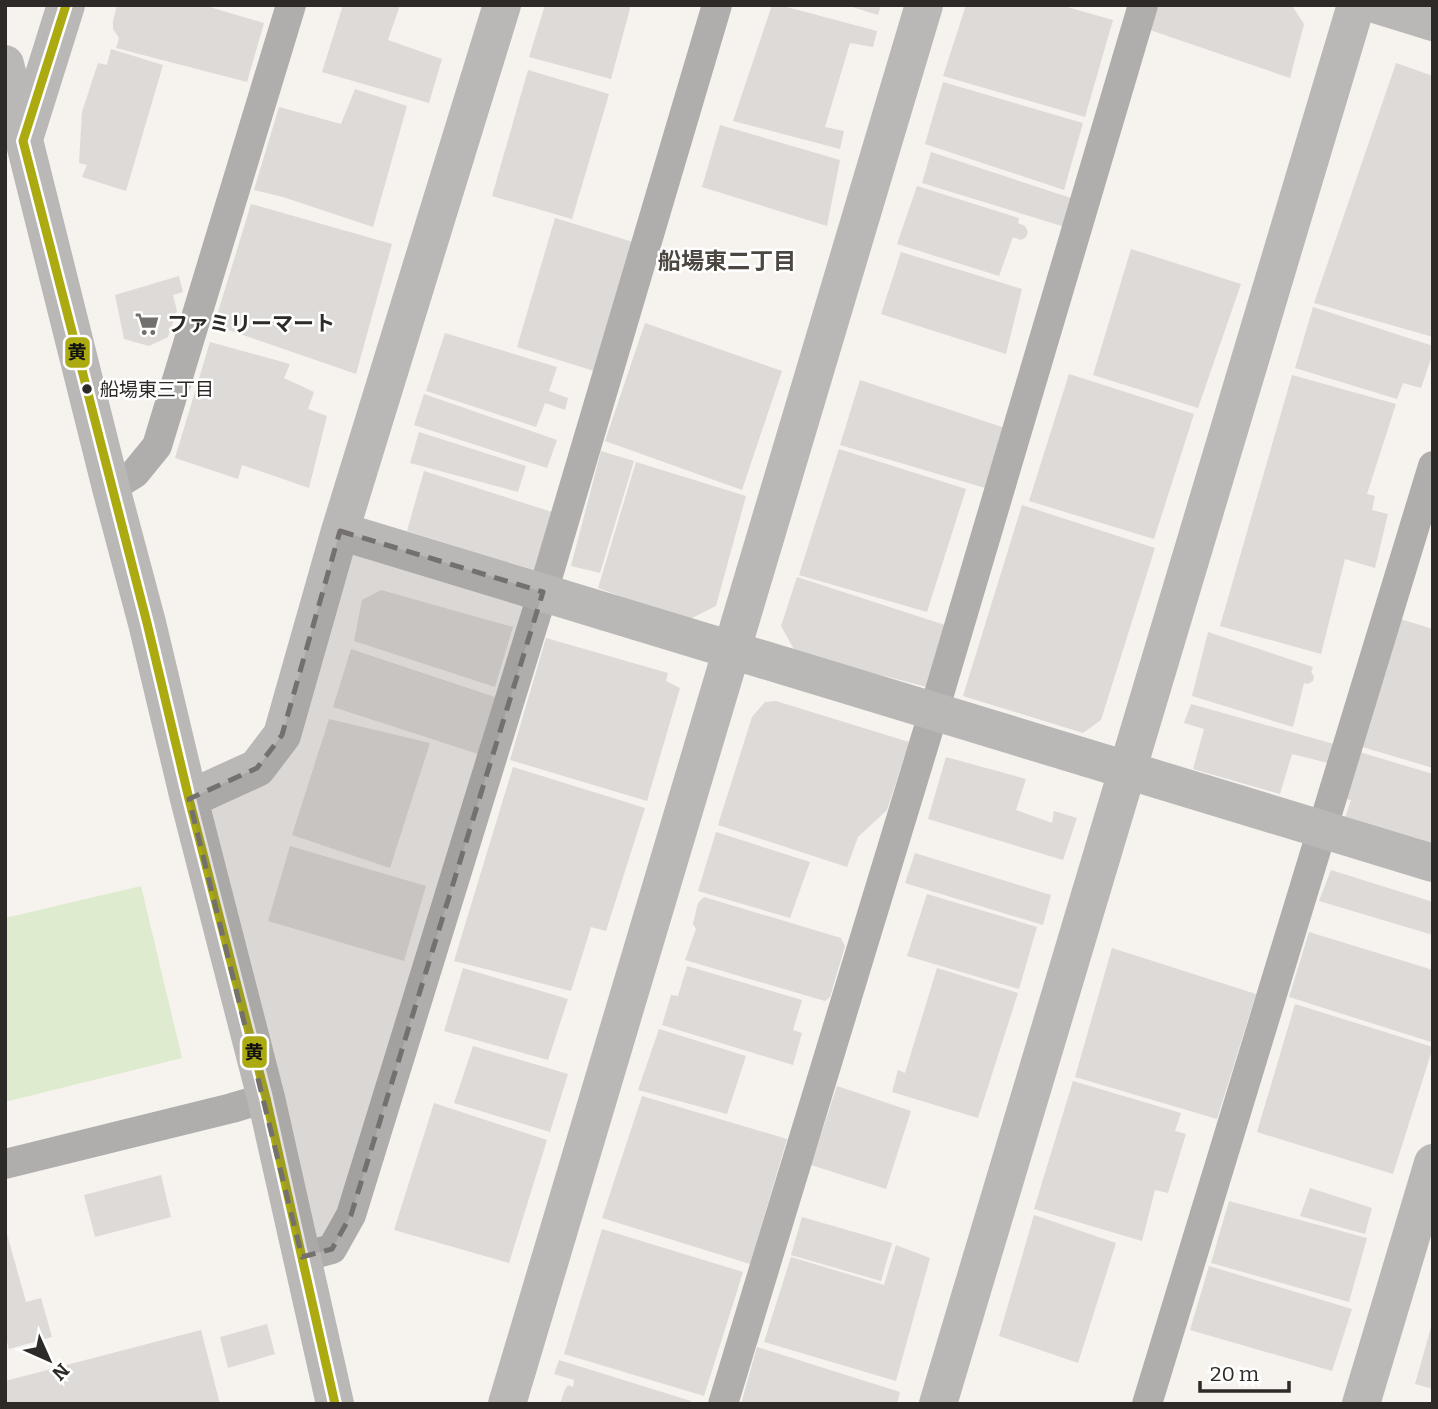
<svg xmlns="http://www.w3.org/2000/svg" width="1438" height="1409" viewBox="0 0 1438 1409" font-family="Bitter,'Noto Sans JP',serif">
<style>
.green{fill:#dfebcf}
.building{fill:#dddad7}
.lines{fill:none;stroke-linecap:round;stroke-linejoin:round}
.street{stroke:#b0aead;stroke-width:30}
.secondary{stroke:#bab7b7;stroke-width:38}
.bus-1-casing{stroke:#fff;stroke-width:14}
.bus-1{stroke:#abaa10;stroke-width:9}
.marked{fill:#73706d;fill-opacity:0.2;stroke:#73706d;stroke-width:5;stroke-dasharray:14 9;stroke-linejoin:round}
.bus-dot{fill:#2d2a28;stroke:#fff;stroke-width:2.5}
.labels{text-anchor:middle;stroke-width:5;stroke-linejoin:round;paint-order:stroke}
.bus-label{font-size:19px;fill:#2d2a28;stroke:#fff;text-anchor:start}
.poi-label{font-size:21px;font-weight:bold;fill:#2d2a28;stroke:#fff;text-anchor:start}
.neighbourhood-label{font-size:23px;font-weight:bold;fill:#4d4742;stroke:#fff}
.line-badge{stroke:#fff;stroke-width:2.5}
.pale-badge-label{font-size:19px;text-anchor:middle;font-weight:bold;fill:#111}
</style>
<rect width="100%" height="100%" fill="#f6f2ee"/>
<!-- green -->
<path class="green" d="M141,886L182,1058L5,1102V918Z"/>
<!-- building -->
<path class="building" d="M117,5H203L264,23L247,82L116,48L119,38L113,29V21Z
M343,5H400L388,40L442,59L429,103L322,72Z
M545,5H631L611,79L529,57Z
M772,5H779L877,31L873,47L850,43L825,127L844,131L840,149L733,121Z
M846,5H881L878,15Z
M966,5H1060L1113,20L1085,117L943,76Z
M1155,5H1289L1293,7L1304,24L1290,78L1147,29Z
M111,49L163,65L126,191L82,177L87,165L79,163L82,112L98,63L107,65Z
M1396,63L1433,76V337L1314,303Z
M528,70L609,94L572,219L492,196Z
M943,82L1083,123L1064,190L925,144Z
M355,89L407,106L373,227L283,197L254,190L279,107L341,124Z
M720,125L840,160L827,226L702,187Z
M931,152L1074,199L1065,227L922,183Z
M917,186L1019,218L1018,223L1025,226L1028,232L1026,237L1021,240L1013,237L999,276L897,244Z
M251,204L392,244L356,374L214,325Z
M555,218L633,242L594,371L517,347Z
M1131,249L1241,284L1198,408L1093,375Z
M901,252L1022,289L1006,354L881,314Z
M179,276L183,292L173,295L177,311L168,337L149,346L124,339L115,295Z
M1313,307L1433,346V353L1421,388L1403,383L1397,399L1295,368Z
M645,323L782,371L742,490L605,441Z
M445,333L557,367L549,391L568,398L565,410L545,403L536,427L426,391Z
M210,342L290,364L284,378L314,392L308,409L327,416L309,488L242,465L238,479L175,458Z
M1069,374L1194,414L1154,539L1029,501Z
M1292,375L1396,404L1367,494L1375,496L1372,510L1388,514L1375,568L1345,559L1321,654L1220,626Z
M860,380L1005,428L985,488L840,445Z
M424,394L557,440L547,468L414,425Z
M419,432L526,466L518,492L410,463Z
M839,449L966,489L927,612L799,575Z
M601,451L634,461L600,573L571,566Z
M636,462L746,496L716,606L686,621L598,588Z
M424,471L552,512L534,570L407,531Z
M1022,505L1155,548L1101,720L1083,733L963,696Z
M797,577L948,626L927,687L796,653L781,626Z
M381,590L513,627L495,687L354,641L362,600Z
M1397,618L1433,629V768L1359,746Z
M1208,632L1313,667L1311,672L1314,676L1313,681L1308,684L1304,683L1293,727L1192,696Z
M546,638L668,673L666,681L680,688L647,801L510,760Z
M351,649L495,697L478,754L333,707Z
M776,701L909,742L887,810L858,837L847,867L718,825L752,717L765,702Z
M1191,704L1334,744L1328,763L1292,754L1280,794L1193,769L1204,729L1184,723Z
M329,719L430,743L390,868L292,835Z
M1356,751L1433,774V844L1345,818L1351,800L1341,798Z
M946,757L1026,779L1016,810L1052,823L1054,811L1077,818L1063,860L928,819Z
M513,767L645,808L606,931L591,927L571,991L454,961Z
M716,832L810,862L790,918L698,891Z
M290,846L426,886L404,961L268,921Z
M915,853L1051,895L1043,925L905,883Z
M1331,870L1433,902V935L1319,901Z
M927,894L1037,927L1019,989L907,956Z
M704,897L841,938L845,946L830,997L825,1001L685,960L696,929L693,924L698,903Z
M1309,932L1433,970V1036L1431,1042L1289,997Z
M1112,948L1256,994L1217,1119L1075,1077Z
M687,966L802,1000L793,1030L802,1033L793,1065L662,1025L671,995L678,996Z
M463,968L568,999L548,1060L444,1031Z
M937,968L1018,993L978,1118L892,1092L898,1070L905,1073Z
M1295,1004L1433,1047L1393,1174L1257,1132Z
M659,1029L746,1056L727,1114L638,1090Z
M473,1046L568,1074L550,1132L454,1103Z
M1073,1081L1181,1113L1175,1131L1186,1134L1168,1193L1155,1190L1142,1241L1034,1209Z
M837,1086L911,1111L886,1189L811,1165Z
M642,1096L787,1139L750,1264L602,1218Z
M434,1103L547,1140L509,1263L394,1230Z
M161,1175L171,1217L95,1237L84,1195Z
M1310,1188L1372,1208L1365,1234L1300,1216Z
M1229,1201L1367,1238L1349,1302L1211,1263Z
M1034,1215L1116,1243L1078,1363L999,1336Z
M802,1217L892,1243L881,1281L791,1255Z
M5,1227L26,1302L41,1298L52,1337L9,1349L5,1334Z
M602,1229L743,1272L704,1396L564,1354Z
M896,1245L930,1258L896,1381L764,1342L791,1257L884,1285Z
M1209,1266L1352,1309L1332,1371L1190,1330Z
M267,1324L275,1354L228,1368L220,1337Z
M1432,1324H1433V1389L1415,1384Z
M201,1330L220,1404H5V1381Z
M757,1347L900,1392L897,1404H741Z
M559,1360L691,1401L690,1404H560L565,1389L568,1385L573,1387L574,1380L554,1374Z"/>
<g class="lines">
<!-- street -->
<path class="street" d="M111,488L135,473L157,446L291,5
M5,1164L232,1108L266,1098
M302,1257L332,1249L351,1215L543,592L717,5
M723,1404L934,711L1143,5
M1147,1404L1433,466"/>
<!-- secondary -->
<path class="secondary" d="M1378,5L1433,22
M5,64L111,488L147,623L189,799L266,1098L335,1404
M24,139L66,5
M340,531L1433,863
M189,799L257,768L282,735L340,531L502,5
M507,1404L924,5
M938,1404L1356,5
M1361,1404L1433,1163"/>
<!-- bus-1 casing -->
<g class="bus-1-casing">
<path id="bus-1" d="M66,5L23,141L147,623L189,799L266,1098L335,1404"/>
</g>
<!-- bus-1 -->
<use href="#bus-1" class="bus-1"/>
</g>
<!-- marked area -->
<path class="marked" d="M340,531L543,592L351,1215L332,1249L302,1257L189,799L257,768L282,735Z"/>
<!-- icons -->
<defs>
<g id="supermarket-bare" transform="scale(1.89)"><path d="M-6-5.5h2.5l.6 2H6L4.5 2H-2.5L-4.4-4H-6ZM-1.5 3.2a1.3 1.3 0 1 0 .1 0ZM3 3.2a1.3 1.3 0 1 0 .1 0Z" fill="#73706d" stroke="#fff" stroke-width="2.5" paint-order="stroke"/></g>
</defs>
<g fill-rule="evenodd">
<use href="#supermarket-bare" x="147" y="324"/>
</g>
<!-- markers -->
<circle class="bus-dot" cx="87" cy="389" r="6"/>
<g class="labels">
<!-- bus labels -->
<g class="bus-label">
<text x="100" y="396">船場東三丁目</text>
</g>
<!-- poi labels -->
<g class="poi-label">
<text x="167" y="331">ファミリーマート</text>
</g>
<!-- neighbourhood labels -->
<g class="neighbourhood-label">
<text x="727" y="269">船場東二丁目</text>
</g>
</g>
<g class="line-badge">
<rect x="64" y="336" width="27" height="33" rx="7" fill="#abaa10"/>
<rect x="241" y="1035" width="27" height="34" rx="7" fill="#abaa10"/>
</g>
<g class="pale-badge-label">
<text x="77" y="359">黄</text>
<text x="254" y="1059">黄</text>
</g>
<!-- border -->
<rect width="1438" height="1409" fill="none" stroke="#2d2a28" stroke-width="14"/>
<!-- north arrow -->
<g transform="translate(49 1360) rotate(135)" stroke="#ffffff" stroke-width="5" paint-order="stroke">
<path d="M0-5L12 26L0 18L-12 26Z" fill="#2d2a28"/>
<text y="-10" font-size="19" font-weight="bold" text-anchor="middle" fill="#2d2a28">N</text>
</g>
<!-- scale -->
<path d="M1200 1381v10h89v-10" fill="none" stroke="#2d2a28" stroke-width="3.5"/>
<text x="1210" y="1381" font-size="21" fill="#2d2a28" stroke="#ffffff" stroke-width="5" paint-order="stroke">20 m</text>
</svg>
